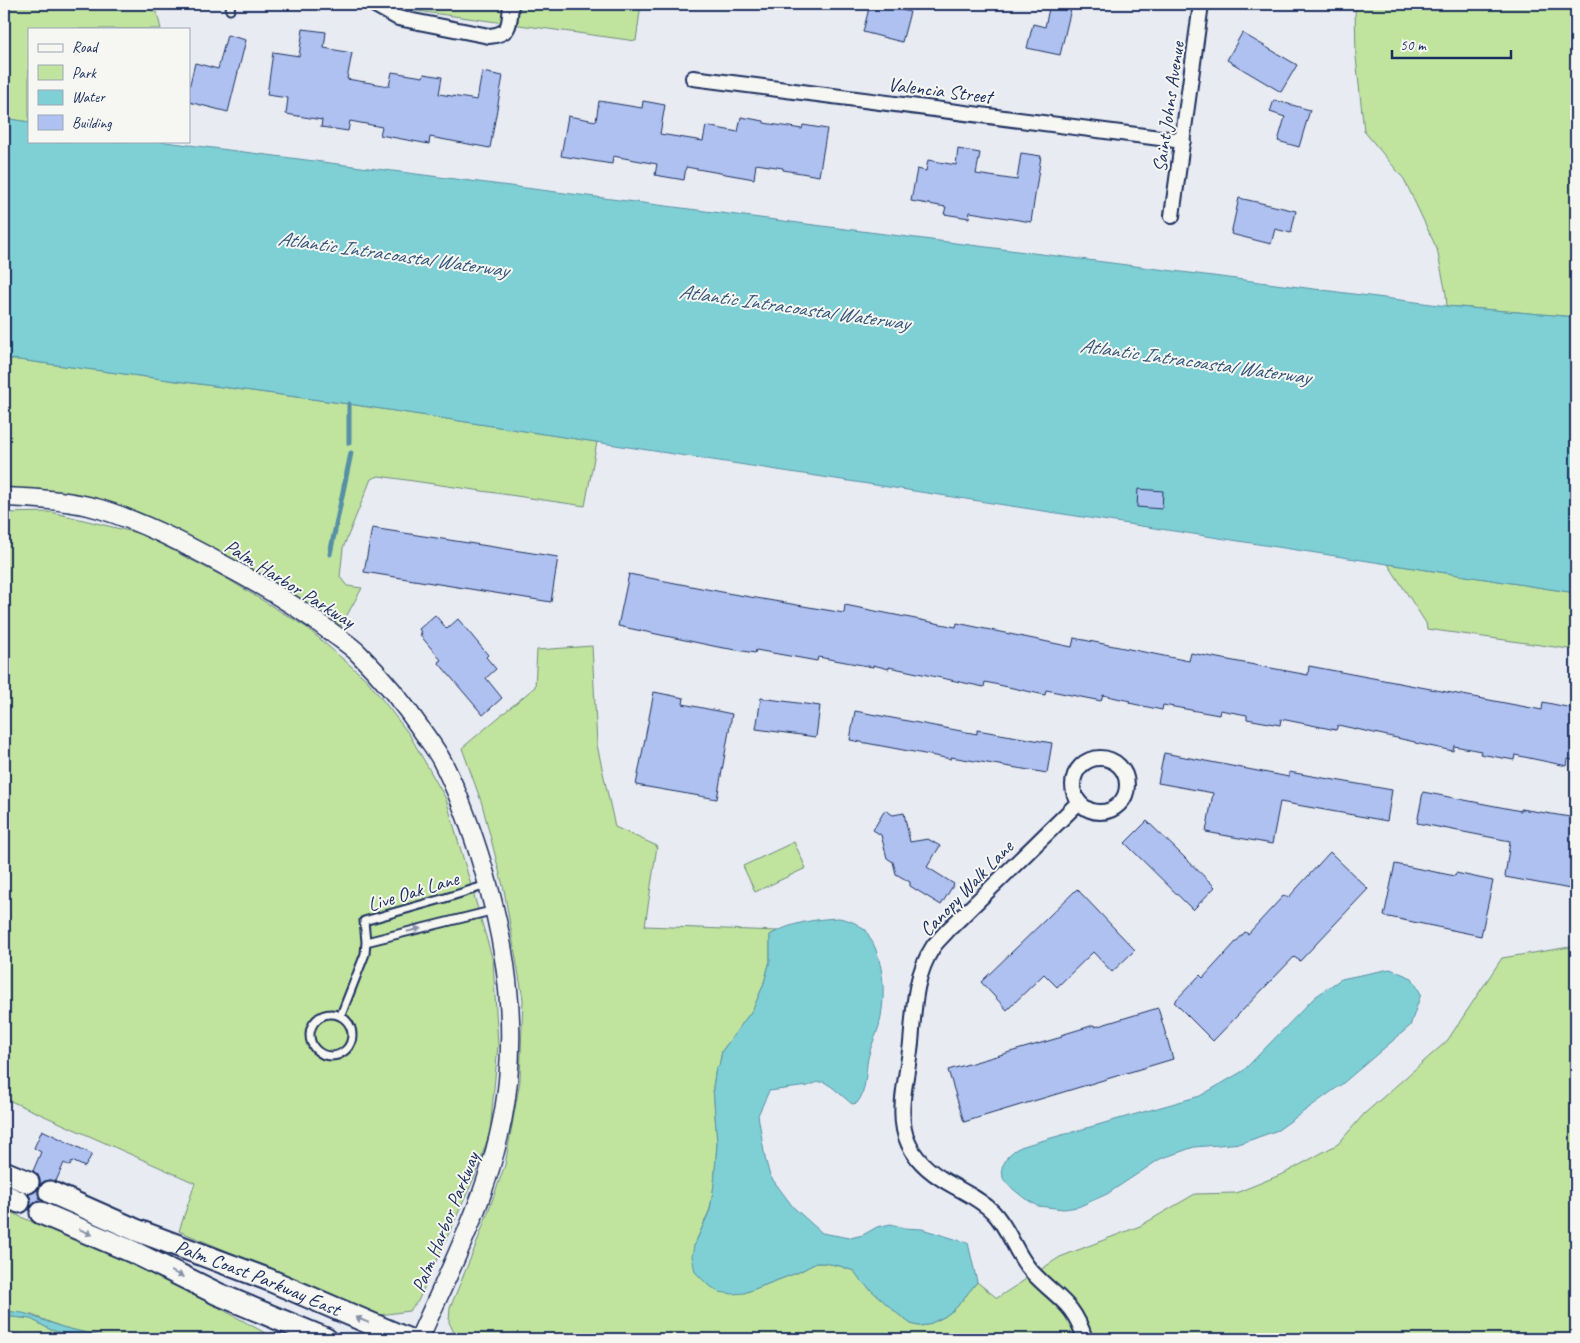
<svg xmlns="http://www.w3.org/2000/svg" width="1580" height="1343" viewBox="0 0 1580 1343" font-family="Caveat,sans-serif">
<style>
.green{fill:#c0e49e;stroke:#6e8a7e}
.water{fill:#7fd0d5;stroke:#5790a5}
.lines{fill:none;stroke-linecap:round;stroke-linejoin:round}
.stream{stroke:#5790a5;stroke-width:5}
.building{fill:#aec1f0;stroke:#1b2f5e}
.service-casing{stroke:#1b2f5e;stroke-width:11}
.minor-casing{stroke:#1b2f5e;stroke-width:18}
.tertiary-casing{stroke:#1b2f5e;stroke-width:21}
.primary-casing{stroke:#1b2f5e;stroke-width:25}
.service{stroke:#f6f6f2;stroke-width:7}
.minor{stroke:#f6f6f2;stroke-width:14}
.tertiary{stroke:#f6f6f2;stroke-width:18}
.primary{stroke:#f6f6f2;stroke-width:21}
.oneway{fill:#8892a8}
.labels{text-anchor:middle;stroke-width:4;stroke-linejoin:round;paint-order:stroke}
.street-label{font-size:20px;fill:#1b2f5e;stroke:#f6f6f2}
.water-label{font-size:21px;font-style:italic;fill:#34577c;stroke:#f6f6f2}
</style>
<rect width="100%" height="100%" fill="#e8ebf2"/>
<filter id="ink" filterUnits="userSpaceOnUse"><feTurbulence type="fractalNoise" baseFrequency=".02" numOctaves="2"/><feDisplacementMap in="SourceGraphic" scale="10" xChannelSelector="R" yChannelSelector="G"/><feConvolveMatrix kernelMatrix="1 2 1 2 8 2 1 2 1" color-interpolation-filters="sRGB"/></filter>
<g filter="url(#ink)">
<!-- green -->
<path class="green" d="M4,4H138L157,13L161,29H29V122L4,118Z
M389,4H641L636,41L395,8Z
M1355,4H1576V317L1447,306L1446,294L1437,249L1404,179L1364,131L1356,57Z
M4,358L349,404L597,442L585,506L379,476L371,479L343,548L340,577L347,586L362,588L341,626L261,576L195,540L4,489Z
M51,512L141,534L226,578L306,627L367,680L409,734L446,799L493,961L498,1045L490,1132L475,1176L418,1301L409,1311L380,1315L179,1231L195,1183L4,1098V513Z
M1388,564L1576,593V650L1427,629L1426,623Z
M592,646L597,745L615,827L657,846L645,926L777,931L770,935V961L763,986L753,1009L722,1051L719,1067L716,1068L713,1087L717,1143L714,1185L710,1209L694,1246L744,1293L799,1272L816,1263H825L840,1266L854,1271L862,1282L899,1315L911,1324L919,1326L927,1325L944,1317L955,1309L977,1282L997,1298L1060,1257L1140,1226L1195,1194L1236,1193L1285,1173L1338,1144L1364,1114L1447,1041L1502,958L1576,946V1339H457L449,1322L450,1308L476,1245L505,1165L520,1081L523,999L504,890L482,804L462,748L535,687L537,650Z
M794,842L806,868L755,892L743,866Z
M4,1206L13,1209L12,1213L37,1224L42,1223C123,1254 200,1297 276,1339H111L62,1327L32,1315L4,1311Z
M4,1316L31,1319L51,1330L97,1339H34L4,1330Z"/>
<!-- water -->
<path class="water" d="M4,118L29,122V141H158L1447,306L1576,317V593L349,404L4,358Z
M839,918C848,920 856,922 863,929L866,930C869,937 874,944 876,950C885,974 885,1001 879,1026C876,1037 870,1047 868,1058C865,1073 867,1091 857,1103L852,1104L832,1087L824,1082H818L808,1086L769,1091L758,1115L765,1158L770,1176L793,1207L822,1233L850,1238L863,1235L877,1227L891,1224L904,1228L922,1229L968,1243L977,1282L955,1309L944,1317L927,1325L919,1326L911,1324L899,1315L862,1282L854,1271L840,1266L825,1263H816L799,1272L744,1293L733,1294L719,1292L707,1284L695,1272L692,1256L694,1246L710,1210L714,1185L717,1143L713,1087L716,1068L719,1066L722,1051L753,1009L763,986L770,961V935C790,923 815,919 839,918Z
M1390,969L1412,978L1421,994L1410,1026L1342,1084L1278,1130L1242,1143L1194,1147L1160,1159L1107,1194L1078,1207L1064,1209L1038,1206L1024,1198L1007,1184L1003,1178L1002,1167L1008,1156L1015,1150L1023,1146L1200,1096L1243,1071L1315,997L1341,979Z
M4,1311L23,1313L62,1327L111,1339H97L67,1334L51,1330L31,1319L4,1316Z"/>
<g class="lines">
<!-- stream -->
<path class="stream" d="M349,404V443
M330,554L351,453"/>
</g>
<!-- building -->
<path class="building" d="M870,4H877L910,12L902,42L863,32Z
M1050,4L1071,9L1060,55L1027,48L1033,24L1045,27Z
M303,29L326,32L324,48L352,53L347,79L389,86L392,72L423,77L424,74L442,77L439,94L477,100L482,72L503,76L490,148L430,137L429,144L380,135L382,127L350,121L348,131L321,127L322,120L286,114L288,98L267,95L273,52L299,56Z
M1242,33L1297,65L1281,92L1227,60Z
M227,35L246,40L228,112L189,102V88L195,63L218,69Z
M1274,100L1310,110L1299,147L1278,141L1285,117L1270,112Z
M599,101L642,108L643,101L665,105L660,134L703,141L706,126L738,132L741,117L764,121V123L802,129L803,125L827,129L819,176L783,170V168L756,164L754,179L686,167L684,180L655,175L657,164L613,156L612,164L561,156L568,116L596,121Z
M958,149L980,153L976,174L1017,180L1021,153L1041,156L1031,222L970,212L969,218L944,214L946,207L911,201L917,169L926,171L928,160L956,165Z
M1239,198L1296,211L1291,233L1275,229L1271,244L1231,234Z
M1138,489L1163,491L1162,509L1137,507Z
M372,528L558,557L551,602L364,572Z
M629,574L727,593L844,613L845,605L956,627L957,623L1072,647L1074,638L1189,661L1191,653L1308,675L1309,666L1542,710L1543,702L1576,709V761L1568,759L1567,766L1515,755L1514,760L1480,754L1481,751L1454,746L1453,751L1415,743V742L1338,725L1336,730L1281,719L1280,725L1247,719V715L1220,710L1219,715L1163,705L1162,710L1129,703L1130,701L1103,695L1101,701L1046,690L1045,695L985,682L984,687L889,667V669L873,665V667L818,657L817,661L756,650L755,653L718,647L618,626Z
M435,615L447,629L458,619L488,655L486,657L496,669L486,678L502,698L483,715L438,662L441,660L420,635L422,634L419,629Z
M654,692L684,698L683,704L732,714L717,799L636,785Z
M761,698L820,706L816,737L756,729Z
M855,711L977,734V730L1052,743L1047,773L951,757V759L850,740Z
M1164,753L1289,777V772L1392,790L1387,821L1280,802L1272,844L1206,832L1213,793L1158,783Z
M1423,792L1521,811V809L1576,818V890L1505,877L1510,841L1417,823Z
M885,810L893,815L904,813L910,842L928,839L940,846L927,867L954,884L941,905L910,886V882L896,874L893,862L887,858L881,835L873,830Z
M1147,821L1215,887L1193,910L1125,843Z
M1330,852L1368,889L1300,961L1294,957L1213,1041L1174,1002L1200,975L1203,978L1245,932L1248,934L1284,895L1288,898Z
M1395,864L1455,876L1456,873L1493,881L1481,936L1384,916Z
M1077,889L1135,950L1112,972L1093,952L1057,987L1044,974L1007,1010L981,982Z
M1158,1008L1173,1059L964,1122L948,1070L1062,1037L1061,1035L1094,1025L1095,1027Z
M42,1130L92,1154L85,1167L72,1161L70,1166L64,1163L56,1181L48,1180L40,1185V1180L38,1175L33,1171L41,1152L34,1148Z
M38,1189V1194L42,1201L34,1203L30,1207L31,1200L29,1194L35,1192Z"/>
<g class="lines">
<!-- service casing -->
<g class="service-casing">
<path id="service" d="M230,10L231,4
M366,942L495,910
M310 1035a21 21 0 1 1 42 0a21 21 0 1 1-42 0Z
M341,1015L365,954L366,942L364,921L442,899L487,885"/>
</g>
<!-- minor casing -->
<g class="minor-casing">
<path id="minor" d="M373,4L398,18L489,36C512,34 509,23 511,4
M693,78L1183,141
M1172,216L1201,4
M1073 785a27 27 0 1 1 54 0a27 27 0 1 1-54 0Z
M1079,802L948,930C943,936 937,941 933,947C914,976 914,1010 911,1043C905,1097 884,1143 942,1179C959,1190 978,1197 993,1212C1011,1231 1015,1254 1032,1272C1057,1299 1073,1301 1085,1339"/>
</g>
<!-- tertiary casing -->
<g class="tertiary-casing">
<path id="tertiary" d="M4,497C35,498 69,500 100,509C142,522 181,542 220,563C258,583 296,605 331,632C340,639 350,645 358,653C382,677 404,704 423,732C430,742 437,751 442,761C457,790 468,820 478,851C502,926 516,1002 508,1081C499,1175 457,1254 419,1339"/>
</g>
<!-- primary casing -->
<g class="primary-casing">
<g id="primary">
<path d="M4,1172L28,1182"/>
<path id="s1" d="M50,1192L136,1230L267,1279L407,1339"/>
<path d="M4,1195L19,1202"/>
<path d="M41,1213L133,1252L218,1294L326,1339"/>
</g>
</g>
<!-- service -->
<use href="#service" class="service"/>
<!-- minor -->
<use href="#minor" class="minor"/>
<!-- tertiary -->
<use href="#tertiary" class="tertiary"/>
<!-- primary -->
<use href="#primary" class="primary"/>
</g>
<!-- one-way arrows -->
<defs><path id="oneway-solid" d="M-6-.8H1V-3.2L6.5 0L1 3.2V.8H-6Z" transform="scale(1.25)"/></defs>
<g class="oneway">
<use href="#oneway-solid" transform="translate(414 930) rotate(-14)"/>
<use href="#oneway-solid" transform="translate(86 1232) rotate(23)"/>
<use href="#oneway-solid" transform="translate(177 1274) rotate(26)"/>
<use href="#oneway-solid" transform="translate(362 1320) rotate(-157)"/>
</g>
</g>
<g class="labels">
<!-- street labels -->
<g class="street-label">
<text transform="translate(940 90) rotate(7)" y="7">Valencia Street</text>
<text transform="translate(1168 107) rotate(-82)" y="7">Saint Johns Avenue</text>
<text transform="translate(290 583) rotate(32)" y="7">Palm Harbor Parkway</text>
<text transform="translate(966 888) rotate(-46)" y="7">Canopy Walk Lane</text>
<text transform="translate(413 891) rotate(-17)" y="7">Live Oak Lane</text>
<text transform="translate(445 1222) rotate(-68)" y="7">Palm Harbor Parkway</text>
<text dy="7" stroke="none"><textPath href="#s1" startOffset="225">Palm Coast Parkway East</textPath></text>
</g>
<!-- water labels -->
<g class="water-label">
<text transform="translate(393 254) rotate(8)" y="7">Atlantic Intracoastal Waterway</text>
<text transform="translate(794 307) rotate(8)" y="7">Atlantic Intracoastal Waterway</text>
<text transform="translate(1195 361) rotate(8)" y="7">Atlantic Intracoastal Waterway</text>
</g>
</g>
<!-- margin -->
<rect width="1580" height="1343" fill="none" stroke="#f6f6f2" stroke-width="20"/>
<rect x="10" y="10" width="1560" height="1323" fill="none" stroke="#1b2f5e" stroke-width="2" filter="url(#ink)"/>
<!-- legend -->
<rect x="28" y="28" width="162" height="115" fill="#f6f6f2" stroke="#9ea6b7"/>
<rect x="38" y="44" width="25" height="8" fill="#f6f6f2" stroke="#9ea6b7"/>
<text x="72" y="52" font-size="15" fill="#1b2f5e">Road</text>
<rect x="38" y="65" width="25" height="15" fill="#c0e49e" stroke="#9ea6b7"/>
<text x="72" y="78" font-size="15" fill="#1b2f5e">Park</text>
<rect x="38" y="90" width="25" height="15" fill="#7fd0d5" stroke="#9ea6b7"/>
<text x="72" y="102" font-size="15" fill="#1b2f5e">Water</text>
<rect x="38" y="115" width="25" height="15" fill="#aec1f0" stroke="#9ea6b7"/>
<text x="72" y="128" font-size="15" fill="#1b2f5e">Building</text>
<!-- scale -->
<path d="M1392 50v8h119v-8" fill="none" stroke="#1b2f5e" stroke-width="2.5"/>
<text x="1400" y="50" font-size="15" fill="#1b2f5e" stroke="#f6f6f2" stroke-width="4" paint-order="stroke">50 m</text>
</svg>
